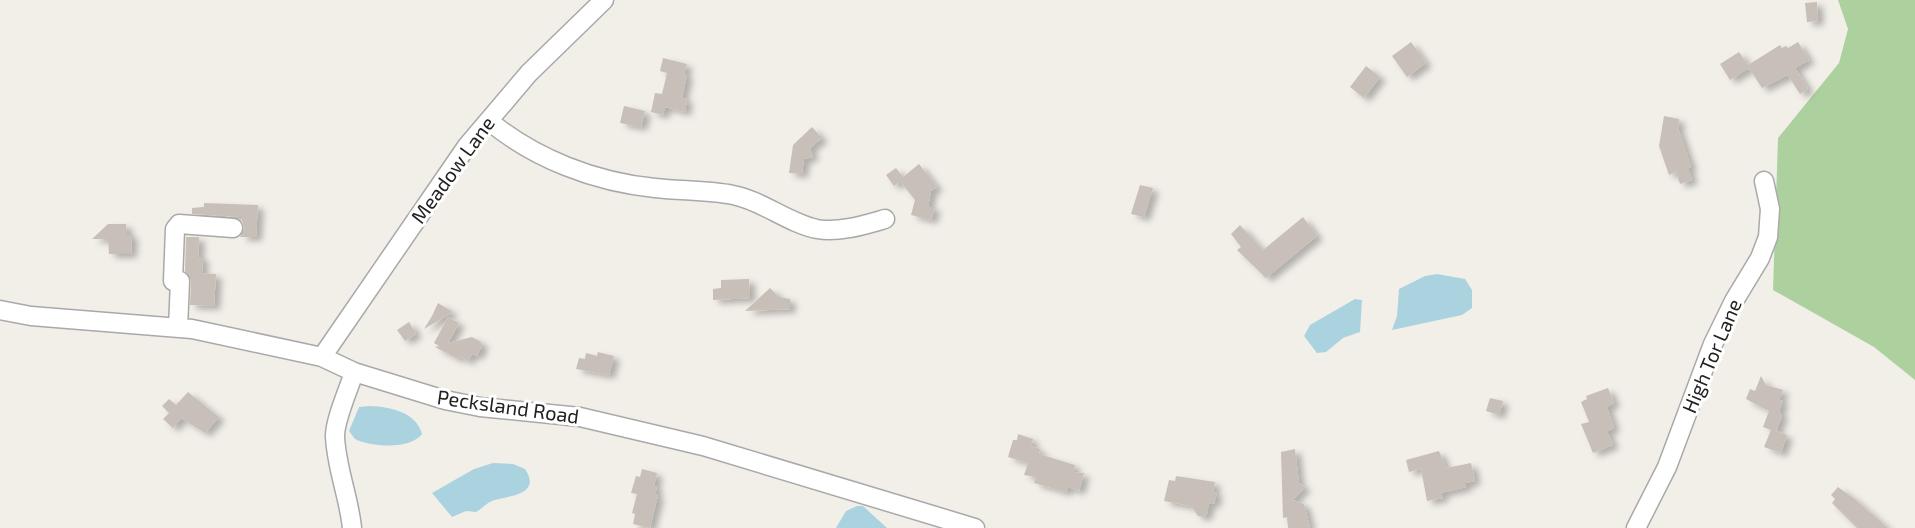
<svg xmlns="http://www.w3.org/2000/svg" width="1915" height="528" viewBox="0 0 1915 528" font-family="'Exo 2',sans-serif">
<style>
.forest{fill:#add19e}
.water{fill:#aad3df}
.building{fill:#c7bfb8;filter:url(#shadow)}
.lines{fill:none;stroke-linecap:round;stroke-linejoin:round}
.minor-casing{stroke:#a9a9a9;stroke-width:21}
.minor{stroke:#fff;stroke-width:18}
.labels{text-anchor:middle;stroke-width:6;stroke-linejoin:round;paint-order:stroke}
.street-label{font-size:20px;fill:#222;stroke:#fff}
</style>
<defs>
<filter id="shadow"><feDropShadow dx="6" dy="4" stdDeviation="3" flood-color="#0004"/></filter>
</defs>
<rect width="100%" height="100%" fill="#f2efe9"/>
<!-- forest -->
<path class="forest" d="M1838,0H1915V380L1874,347L1773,290L1778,138L1839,63L1848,29Z"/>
<!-- water -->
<path class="water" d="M1437,274L1465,279L1472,290V308L1462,315L1392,330L1397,316L1399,289L1425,276Z
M1355,299L1362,300L1360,332L1343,338L1326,352L1317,353L1304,336L1310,325Z
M370,406C391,407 416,412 422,434C410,450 371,447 355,439L349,431L359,407Z
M493,463L513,464L525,469C543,496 505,496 492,501C486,503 482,509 476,512L466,511L452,517L432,493L474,469Z
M857,506H863L887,528H836L846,511Z"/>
<!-- building -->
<path class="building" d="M1817,2L1818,21L1807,22L1805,3Z
M1411,42L1426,63L1407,77L1392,56Z
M1798,42L1809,60L1795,68L1808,89L1800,94L1788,75L1762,88L1749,68L1730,80L1720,64L1739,52L1748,65L1780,45L1782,48L1786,46L1788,48Z
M663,58L687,64L684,74L687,75L682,98L687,99L685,112L665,107L663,115L651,112L655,93L662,94L667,73L660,71Z
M1366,66L1380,77L1364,98L1350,87Z
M624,106L645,111L641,127L620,123Z
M1664,116L1679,119L1678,128L1691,167L1688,168L1692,180L1680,184L1676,172L1669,175L1659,146Z
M812,127L822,138L810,148L813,157L804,159L802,174L789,173L793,145Z
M919,164L937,187L931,191L928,207H935L931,220L911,215L915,200L900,181L894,186L886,175L896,168L903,177Z
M1140,185L1153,188L1144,217L1131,214Z
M204,203L258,205L256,237H240L244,228L241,217L192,214V208L204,207Z
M1303,217L1317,236L1266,278L1237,250L1241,247L1231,234L1240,225L1263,250Z
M108,224H126L127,234H132L131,254H109L108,239H92Z
M186,237H199L198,257H203L202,273L216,274L214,306L190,305L191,281L185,271Z
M749,279L750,298L713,300V289L721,288V280Z
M770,288L779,297L790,299V309L745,311Z
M438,303L453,312L424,329L432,316Z
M448,317L459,323L448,343L472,337L481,342L482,346L477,356L472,354L468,361L459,356L458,359L435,347L439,346L434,343Z
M409,322L416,334L405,341L397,330Z
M598,352L614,356L609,375L576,369L579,358L585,359L586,353L597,356Z
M1761,376L1766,385L1783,390L1779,400L1783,401L1779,411L1782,416L1776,431L1787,435L1781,453L1764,447L1771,430L1763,427L1769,411L1746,399L1750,389L1755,391Z
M1608,388L1614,403L1607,407L1614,428L1607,431L1613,445L1593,453L1581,424L1589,422L1581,402L1587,399L1586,396Z
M188,392L219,417L205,433L181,418L173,428L163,419L169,413L162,406L169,399L176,405Z
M1490,398L1503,401L1499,415L1486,411Z
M1018,434L1033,439L1031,446L1040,449L1039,454L1075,465L1073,472L1084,473L1079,491L1068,487L1066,492L1034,483L1036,477L1024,475L1028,463L1008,457L1013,440H1017Z
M1295,449L1299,483L1305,487L1293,500L1304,504L1310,528H1288L1287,517L1283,518L1281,452Z
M1439,451L1446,468L1471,463L1475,481L1466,483V487L1441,493L1443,498L1427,501L1421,469L1409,472L1406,460Z
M642,469L657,473L654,486L657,487L655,494L658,495L650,528L633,524L635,514L632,513L637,494L631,493L636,476L640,477Z
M1176,476L1215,482L1213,492L1217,493L1214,504L1209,503L1207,514L1203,517L1198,516L1191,506L1164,501L1169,480L1175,481Z
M1838,487L1856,500L1888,528H1857L1832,503L1835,499L1831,495Z"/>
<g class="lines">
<!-- minor casing -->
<g class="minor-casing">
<path id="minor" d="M489,121C535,159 595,182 655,188C681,191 708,190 733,195C763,201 788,223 817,229C839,233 864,225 885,219
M0,310L31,316L192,329L322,357L354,372L445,400L480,407L580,417L703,446L975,528
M178,328L180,281H173L175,229L179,224L233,228
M322,357L467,146L529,73L604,0
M352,528C349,497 336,467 335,436C335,419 349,389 354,372
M1636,528L1667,467L1713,344L1734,301L1760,258L1768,237L1770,209L1764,181"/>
</g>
<!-- minor -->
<use href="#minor" class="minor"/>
</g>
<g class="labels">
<!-- street labels -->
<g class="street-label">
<text transform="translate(453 170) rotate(-54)" y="7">Meadow Lane</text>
<text transform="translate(1712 356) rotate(-67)" y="7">High Tor Lane</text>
<text transform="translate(508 407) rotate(8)" y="7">Pecksland Road</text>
</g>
</g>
</svg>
